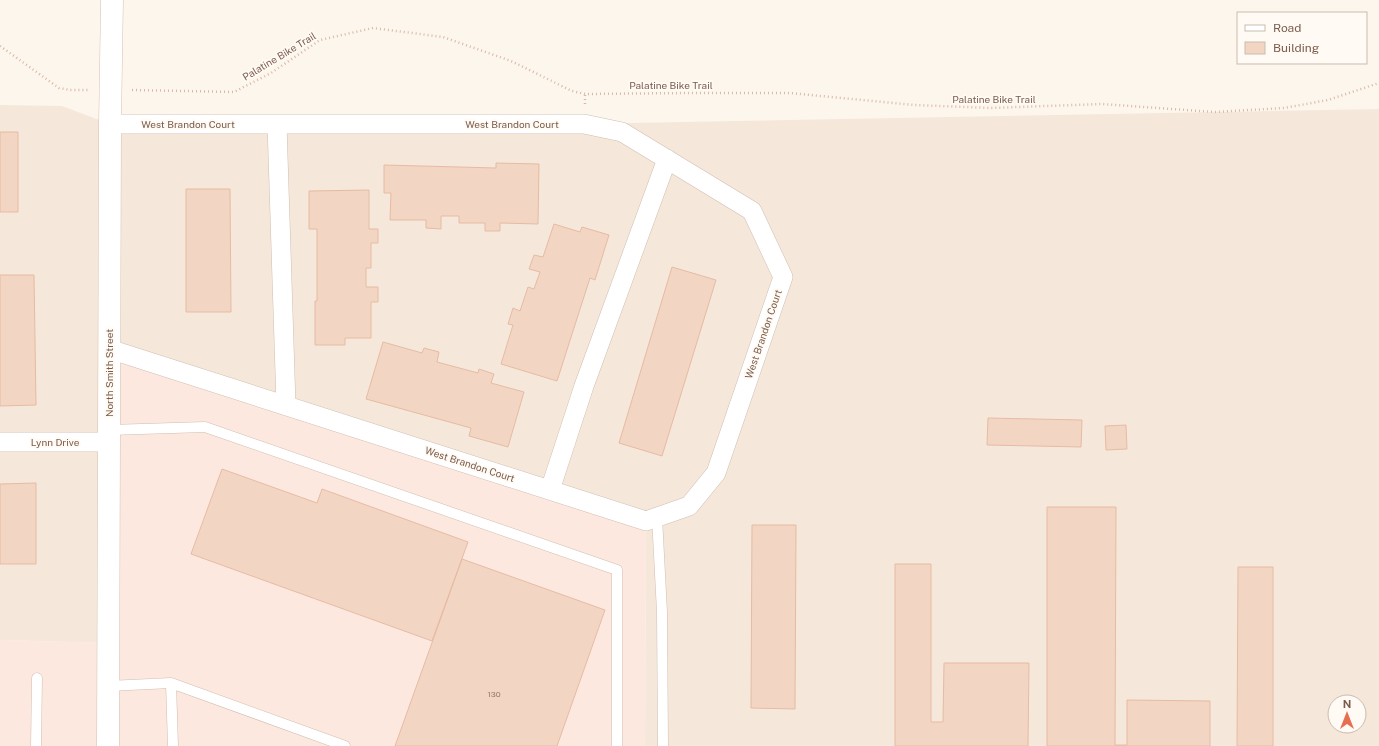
<svg xmlns="http://www.w3.org/2000/svg" width="1379" height="746" viewBox="0 0 1379 746" font-family="'Public Sans',sans-serif">
<style>
.residential{fill:#f5e8da;fill-rule:evenodd}
.commercial{fill:#fde8e0}
.building{fill:#f3d5c3;stroke:#e6bba3}
.lines{fill:none;stroke-linecap:round;stroke-linejoin:round}
.lane-casing{stroke:#d1beb0;stroke-width:11}
.street-casing{stroke:#d1beb0;stroke-width:20}
.secondary-casing{stroke:#d6c0b0;stroke-width:23}
.path{stroke:#d9b8a5;stroke-width:2.5;stroke-dasharray:1 3;stroke-linecap:butt}
.lane{stroke:#fff;stroke-width:10}
.street{stroke:#fff;stroke-width:19}
.secondary{stroke:#fff;stroke-width:22}
.labels{text-anchor:middle;stroke-width:3.5;stroke-linejoin:round;paint-order:stroke}
.number-label{font-size:8px;fill:#987a6a}
.street-label{font-size:10px;fill:#7a5c4d;stroke:#fffaf3}
</style>
<rect width="100%" height="100%" fill="#fdf6ec"/>
<!-- residential -->
<path class="residential" d="M0,105L62,106L110,124H577L1379,109V746H645L646,521L108,643L0,640ZM1335,702H1359V726H1335Z"/>
<!-- commercial -->
<path class="commercial" d="M109,349L646,521L645,746H0V640L108,643Z"/>
<!-- building -->
<path class="building" d="M0,132H18V212H0Z
M496,163L539,164L538,224L500,223V231H485V223H459V216H441V229L426,228V220H390L391,193H384V165L496,168Z
M186,189H230L231,312H186Z
M369,190V229H378V243H371V268H366V287H378V302H371V338H345V345H315V301H317V229H309V191Z
M554,224L580,232L582,227L609,235L595,280L590,278L557,381L501,364L513,325L508,324L513,308L520,311L528,287L534,289L540,272L529,269L534,255L543,257Z
M672,267L716,280L662,456L619,443Z
M0,275H34L36,405L0,406Z
M383,342L422,353L424,348L439,352L437,362L478,373L479,369L494,374L491,383L524,392L508,447L469,436L471,428L366,399Z
M988,418L1082,420L1081,447L987,445Z
M1126,425L1127,449L1106,450L1105,426Z
M222,469L317,503L322,489L468,542L432,641L191,554Z
M36,483V564H0V484Z
M1047,507H1116L1115,745H1127V700L1210,701V746H1047Z
M752,525H796L795,709L751,708Z
M462,559L605,610L557,746H395Z
M895,564H931V722H943L944,663H1029L1028,746H895Z
M1238,567H1273V746H1237Z"/>
<g class="lines">
<!-- lane casing -->
<g class="lane-casing">
<path id="lane" d="M109,430L205,427L617,570V746
M657,517L662,612L663,746
M171,683L173,746
M108,686L171,683L345,746
M36,746L37,678"/>
</g>
<!-- street casing -->
<g class="street-casing">
<path id="street" d="M277,124L286,405
M109,349L646,521L689,506L716,473L783,277L752,211L622,132L584,124H110
M0,442H109
M550,490L584,386L667,159"/>
</g>
<!-- secondary casing -->
<g class="secondary-casing">
<path id="secondary" d="M108,746L110,124L112,0"/>
</g>
<!-- path -->
<path class="path" d="M0,46L59,88L70,90H89
M132,90L234,92L271,73L320,40L373,28L443,37L511,61L572,91L585,94L689,93H790L914,105L991,108L1102,104L1214,112L1284,108L1328,100L1379,83
M585,104V94"/>
<!-- lane -->
<use href="#lane" class="lane"/>
<!-- street -->
<use href="#street" class="street"/>
<!-- secondary -->
<use href="#secondary" class="secondary"/>
</g>
<g class="labels">
<!-- number labels -->
<g class="number-label">
<text x="494" y="697">130</text>
</g>
<!-- street labels -->
<g class="street-label">
<text transform="translate(279 56) rotate(-31)" y="4">Palatine Bike Trail</text>
<text x="671" y="89">Palatine Bike Trail</text>
<text x="994" y="103">Palatine Bike Trail</text>
<text x="188" y="128">West Brandon Court</text>
<text x="512" y="128">West Brandon Court</text>
<text transform="translate(763 334) rotate(-71)" y="4">West Brandon Court</text>
<text transform="translate(109 373) rotate(-90)" y="4">North Smith Street</text>
<text x="55" y="446">Lynn Drive</text>
<text transform="translate(470 464) rotate(18)" y="4">West Brandon Court</text>
</g>
</g>
<!-- legend -->
<rect x="1237" y="12" width="130" height="52" fill="#fffaf3" stroke="#cabbb1"/>
<rect x="1245" y="25" width="20" height="6" fill="#ffffff" stroke="#cabbb1"/>
<text x="1273" y="32" font-size="12" fill="#7a5c4d">Road</text>
<rect x="1245" y="42" width="20" height="12" fill="#f3d5c3" stroke="#cabbb1"/>
<text x="1273" y="52" font-size="12" fill="#7a5c4d">Building</text>
<!-- north arrow -->
<g transform="translate(1347 714)"><circle r="19" fill="#fffaf3" stroke="#cabbb1"/>
<path d="M0-3L7 15L0 10L-7 15Z" fill="#e76f51"/>
<text y="-6" font-size="11" font-weight="bold" text-anchor="middle" fill="#7a5c4d">N</text>
</g>
</svg>
